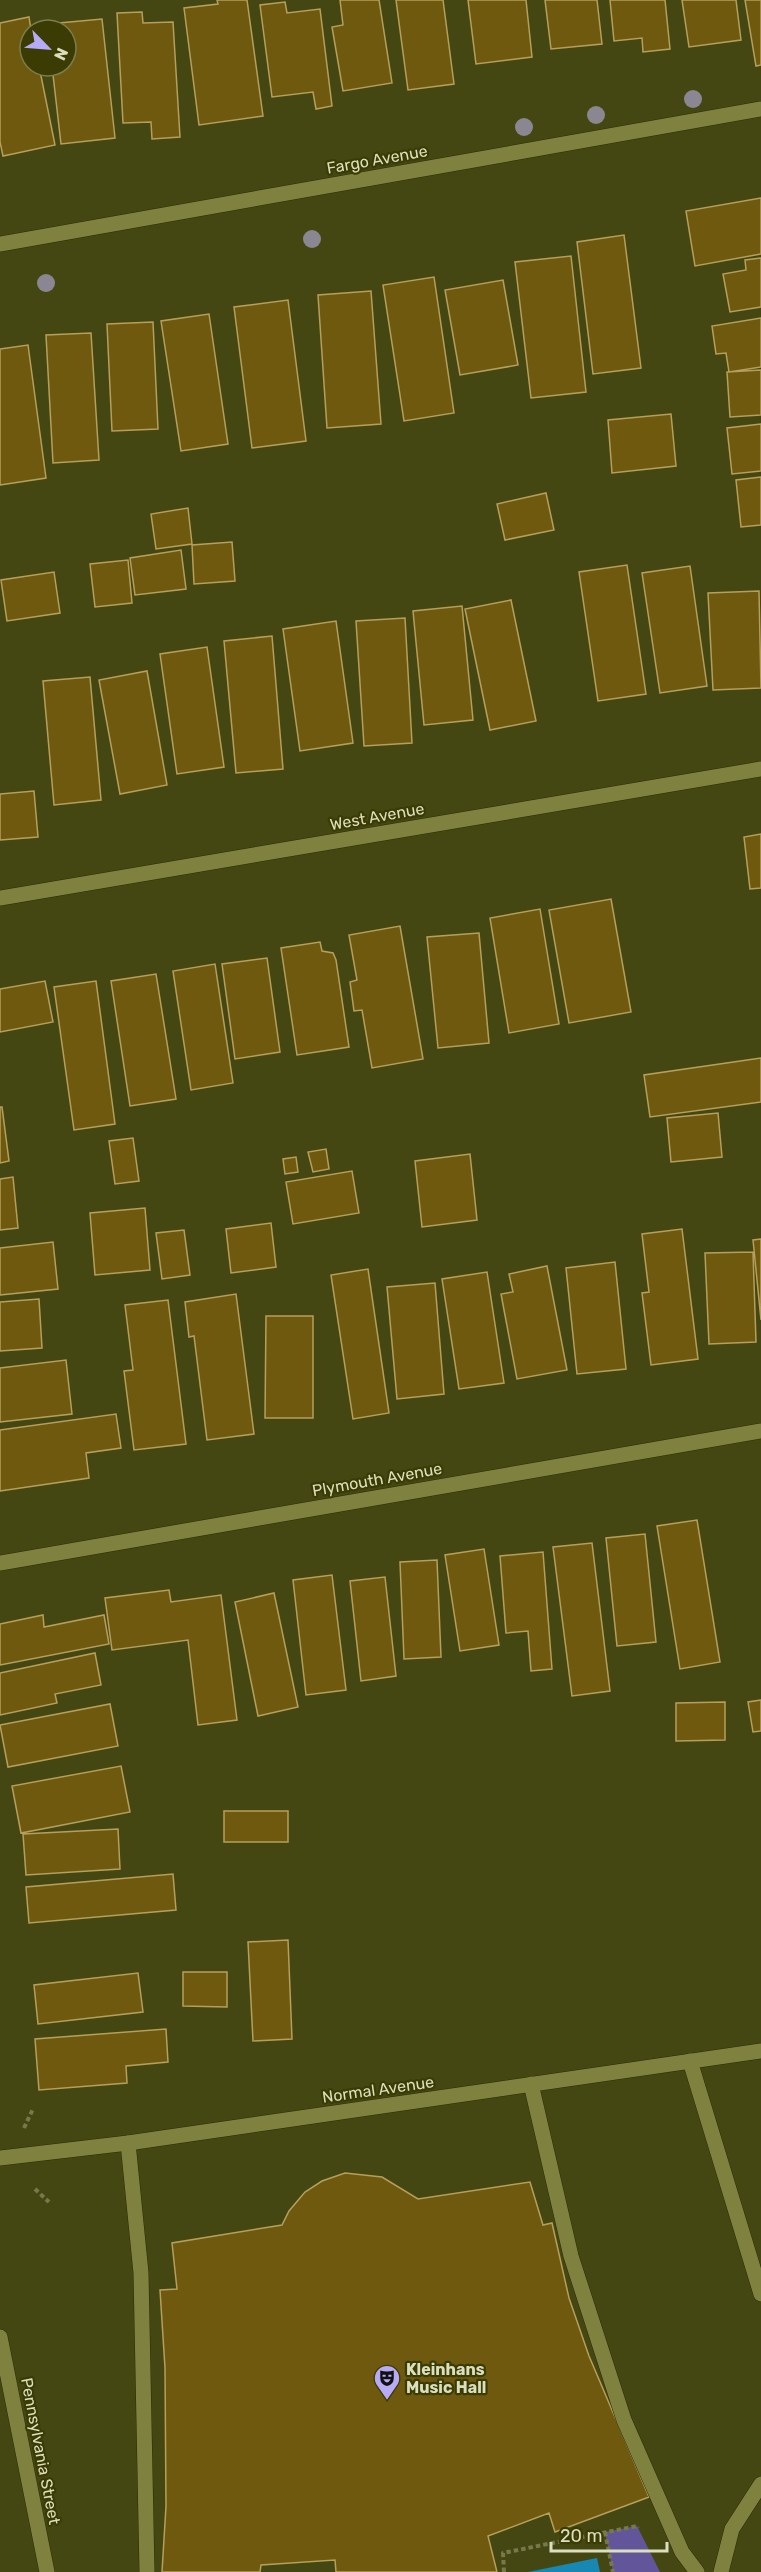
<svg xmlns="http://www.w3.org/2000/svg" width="761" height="2572" viewBox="0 0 761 2572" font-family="Rubik,sans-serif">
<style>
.green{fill:#63559a}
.water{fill:#1788b3}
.building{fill:#6f590e;stroke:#b69f5c;stroke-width:1.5}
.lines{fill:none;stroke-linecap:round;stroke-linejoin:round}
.service-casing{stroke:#2b2c07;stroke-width:16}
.minor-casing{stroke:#2b2c07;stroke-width:16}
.path{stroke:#77794b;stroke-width:4;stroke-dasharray:4.5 3;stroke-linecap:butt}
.service{stroke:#7f823e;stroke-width:15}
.minor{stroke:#7f823e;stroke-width:15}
.tree{fill:#8b8792}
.labels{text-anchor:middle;stroke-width:4.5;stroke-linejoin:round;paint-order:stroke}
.street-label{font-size:16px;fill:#dcdfbd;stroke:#3b3c04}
.poi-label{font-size:16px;font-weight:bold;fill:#dcdfbd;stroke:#3b3c04;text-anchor:start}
</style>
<rect width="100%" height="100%" fill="#454712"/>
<!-- green -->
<path class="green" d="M637,2526L660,2572H613L605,2532Z"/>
<!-- water -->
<path class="water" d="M597,2558L600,2572H528Z"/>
<!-- building -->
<path class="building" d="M217,0H247L263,116L199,125L184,8L218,4Z
M340,0H379L392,83L343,91L332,27L343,25Z
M396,0H443L454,84L408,90Z
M468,0H526L532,57L476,64Z
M545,0H597L602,44L551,49Z
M610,0H665L670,49L643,52L642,38L614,41Z
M682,0H736L741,40L689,47Z
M745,0H761V65L756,66Z
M285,2L287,13L320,9L332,106L316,109L313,92L272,97L260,5Z
M142,12L143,23L173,22L180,137L152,139L151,122L123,123L117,13Z
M29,17L31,30L30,66H39L55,145L3,156L0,142V23Z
M102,19L115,138L61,144L52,66H66V30H48V24Z
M761,198V254L695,266L686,211Z
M624,235L641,368L593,374L577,242Z
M571,256L586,392L531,398L515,262Z
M761,258V307L730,312L723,274L746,270L745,260Z
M434,277L454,413L404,421L383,285Z
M503,280L518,365L460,375L445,290Z
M371,291L381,424L327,428L318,295Z
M288,300L306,441L252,448L234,307Z
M209,314L228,444L181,451L161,321Z
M761,318V367L729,372L726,353L716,354L712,326Z
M153,322L158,429L112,431L107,324Z
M91,333L99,460L53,463L46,335Z
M28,345L46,478L0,485V349Z
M761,370V415L730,417L727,372Z
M671,414L676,466L612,473L608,420Z
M761,424V471L732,474L727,428Z
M761,477V525L741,527L736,480Z
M546,493L554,530L505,540L497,504Z
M188,508L192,544L156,549L151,514Z
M232,542L235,581L194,584L192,545Z
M181,550L186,589L135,595L130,558Z
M128,560L132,603L95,607L90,564Z
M627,565L646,694L598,701L579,572Z
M690,566L707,686L660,693L642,573Z
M54,572L60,613L7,621L1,580Z
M759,591L761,688L713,690L708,593Z
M511,600L536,721L490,730L465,609Z
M462,606L473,720L424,725L413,611Z
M405,618L412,743L364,746L356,621Z
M336,621L353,743L300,751L283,629Z
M272,636L283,769L236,773L224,641Z
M207,647L224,767L177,774L160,654Z
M147,671L167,785L120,794L99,680Z
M90,677L101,800L54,805L43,681Z
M34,791L38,837L0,840V794Z
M761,834V888L750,889L744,837Z
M611,899L631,1012L569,1023L549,910Z
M540,909L559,1024L509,1033L490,918Z
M400,926L423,1059L372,1068L362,1010L354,1011L350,982L357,980L349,935Z
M479,933L489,1043L438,1048L427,937Z
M320,942L322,951L333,953L336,960L349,1047L297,1055L281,948Z
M267,958L280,1052L235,1059L222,964Z
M215,964L233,1083L191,1090L173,971Z
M156,974L176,1099L130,1106L111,981Z
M45,981L53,1022L0,1032V989Z
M96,981L115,1124L74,1130L54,987Z
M761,1058V1102L650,1117L644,1075Z
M0,1107H2L9,1161L0,1163Z
M718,1113L722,1157L671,1162L667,1118Z
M133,1138L139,1181L115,1184L109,1141Z
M326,1149L329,1169L313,1172L308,1152Z
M470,1154L477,1220L422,1227L415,1161Z
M296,1157L298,1172L285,1174L283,1159Z
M352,1171L359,1213L293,1224L286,1182Z
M13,1177L18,1228L0,1230V1179Z
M145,1208L150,1270L95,1275L90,1213Z
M271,1223L276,1267L231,1273L226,1229Z
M682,1229L698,1359L651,1365L642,1293L649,1292L642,1234Z
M184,1230L190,1275L162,1279L156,1233Z
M761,1239V1320L753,1240Z
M53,1242L58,1289L0,1295V1248Z
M753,1252L756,1342L709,1344L705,1253Z
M615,1262L626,1369L577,1374L566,1268Z
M547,1266L567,1370L517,1379L501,1294L513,1292L509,1274Z
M368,1269L389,1413L353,1419L331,1275Z
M487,1272L504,1383L459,1389L442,1279Z
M435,1283L444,1394L397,1399L387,1287Z
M236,1294L254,1434L207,1440L194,1336L189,1337L185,1302Z
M39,1299L42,1348L0,1351V1302Z
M168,1300L186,1444L134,1450L124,1371L133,1370L125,1305Z
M266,1316H313V1418H265Z
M66,1360L72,1414L0,1422V1368Z
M116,1414L121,1448L86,1453L89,1478L0,1491V1430Z
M697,1520L720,1662L680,1669L657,1526Z
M645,1534L656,1642L617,1646L606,1538Z
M592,1543L610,1691L572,1696L553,1547Z
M484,1549L499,1645L460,1651L445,1555Z
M543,1552L552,1669L531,1671L528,1631L506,1633L500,1556Z
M437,1560L441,1657L404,1659L400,1562Z
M332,1575L346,1690L306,1695L293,1580Z
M385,1577L396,1676L361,1681L350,1581Z
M169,1590L171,1602L221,1595L237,1720L198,1725L188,1640L112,1650L105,1598Z
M274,1593L298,1707L258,1716L235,1602Z
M43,1615L44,1627L104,1615L109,1644L0,1665V1624Z
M95,1653L101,1685L55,1694L57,1703L0,1715V1673Z
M761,1700V1731L753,1732L748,1702Z
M725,1702V1740L676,1741V1703Z
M110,1704L118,1746L8,1767L0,1725Z
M121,1766L130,1812L21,1833L12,1786Z
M224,1811H288V1842H224Z
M118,1829L120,1869L26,1875L23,1834Z
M173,1874L176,1910L29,1923L26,1887Z
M288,1940L292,2039L253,2041L248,1942Z
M183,1972H227V2007L183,2006Z
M138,1973L143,2012L38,2024L34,1985Z
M166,2029L168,2062L126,2066L127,2083L39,2090L35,2039Z
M345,2173L382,2177L418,2199L530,2182L543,2225L552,2223L569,2298L589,2356L649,2497L555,2532L549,2513L488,2536L497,2572H336L335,2560L261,2565L260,2572H162L166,2506L165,2368L160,2290L177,2289L172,2243L282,2225L289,2211L305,2192L322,2181Z"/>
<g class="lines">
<!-- service casing -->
<g class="service-casing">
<path id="service" d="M690,2061L761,2294
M531,2084L571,2256L624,2420L682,2552L697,2572
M128,2143L141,2273L147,2572
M721,2572L732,2529L761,2484"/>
</g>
<!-- minor casing -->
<g class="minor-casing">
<path id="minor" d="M0,244L761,109
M0,898L761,769
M0,1563L761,1431
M0,2158L128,2143L761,2051
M0,2337L47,2572"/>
</g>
<!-- path -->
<path class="path" d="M24,2128L33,2109
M35,2189L49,2202
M605,2532L613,2572
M504,2572L503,2553L637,2526L638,2528"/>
<!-- service -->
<use href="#service" class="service"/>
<!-- minor -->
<use href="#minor" class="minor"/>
</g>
<!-- trees -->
<g class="tree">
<circle cx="693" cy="99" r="9"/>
<circle cx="596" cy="115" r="9"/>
<circle cx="524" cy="127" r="9"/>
<circle cx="312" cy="239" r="9"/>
<circle cx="46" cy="283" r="9"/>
</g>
<!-- icons -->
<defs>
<g id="theatre-pin" transform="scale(1.35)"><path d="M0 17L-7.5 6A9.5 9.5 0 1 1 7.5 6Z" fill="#b7abf7" stroke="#3b3c04"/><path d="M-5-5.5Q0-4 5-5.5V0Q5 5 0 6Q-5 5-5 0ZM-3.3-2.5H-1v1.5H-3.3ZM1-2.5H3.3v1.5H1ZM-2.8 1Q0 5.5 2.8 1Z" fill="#111"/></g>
</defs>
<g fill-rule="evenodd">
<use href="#theatre-pin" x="387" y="2378"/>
</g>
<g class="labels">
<!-- street labels -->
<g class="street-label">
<text transform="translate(377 159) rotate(-10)" y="6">Fargo Avenue</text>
<text transform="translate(377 816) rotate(-10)" y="6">West Avenue</text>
<text transform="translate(377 1479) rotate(-10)" y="6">Plymouth Avenue</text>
<text transform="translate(378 2089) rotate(-8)" y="6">Normal Avenue</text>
<text transform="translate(41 2451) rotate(79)" y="6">Pennsylvania Street</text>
</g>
<!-- poi labels -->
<g class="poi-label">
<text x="406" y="2375">Kleinhans<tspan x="406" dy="18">Music Hall</tspan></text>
</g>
</g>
<!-- north arrow -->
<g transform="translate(48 48) rotate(115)"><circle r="28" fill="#3b3c04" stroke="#7b7d4e" stroke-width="1.5"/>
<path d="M0-4.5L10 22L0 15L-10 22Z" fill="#b7abf7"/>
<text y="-9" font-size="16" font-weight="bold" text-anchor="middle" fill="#dcdfbd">N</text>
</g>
<!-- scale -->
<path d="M551 2542v9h116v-9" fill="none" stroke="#dcdfbd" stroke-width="3"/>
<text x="560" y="2542" font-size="18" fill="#dcdfbd" stroke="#3b3c04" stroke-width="4.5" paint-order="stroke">20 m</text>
</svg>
